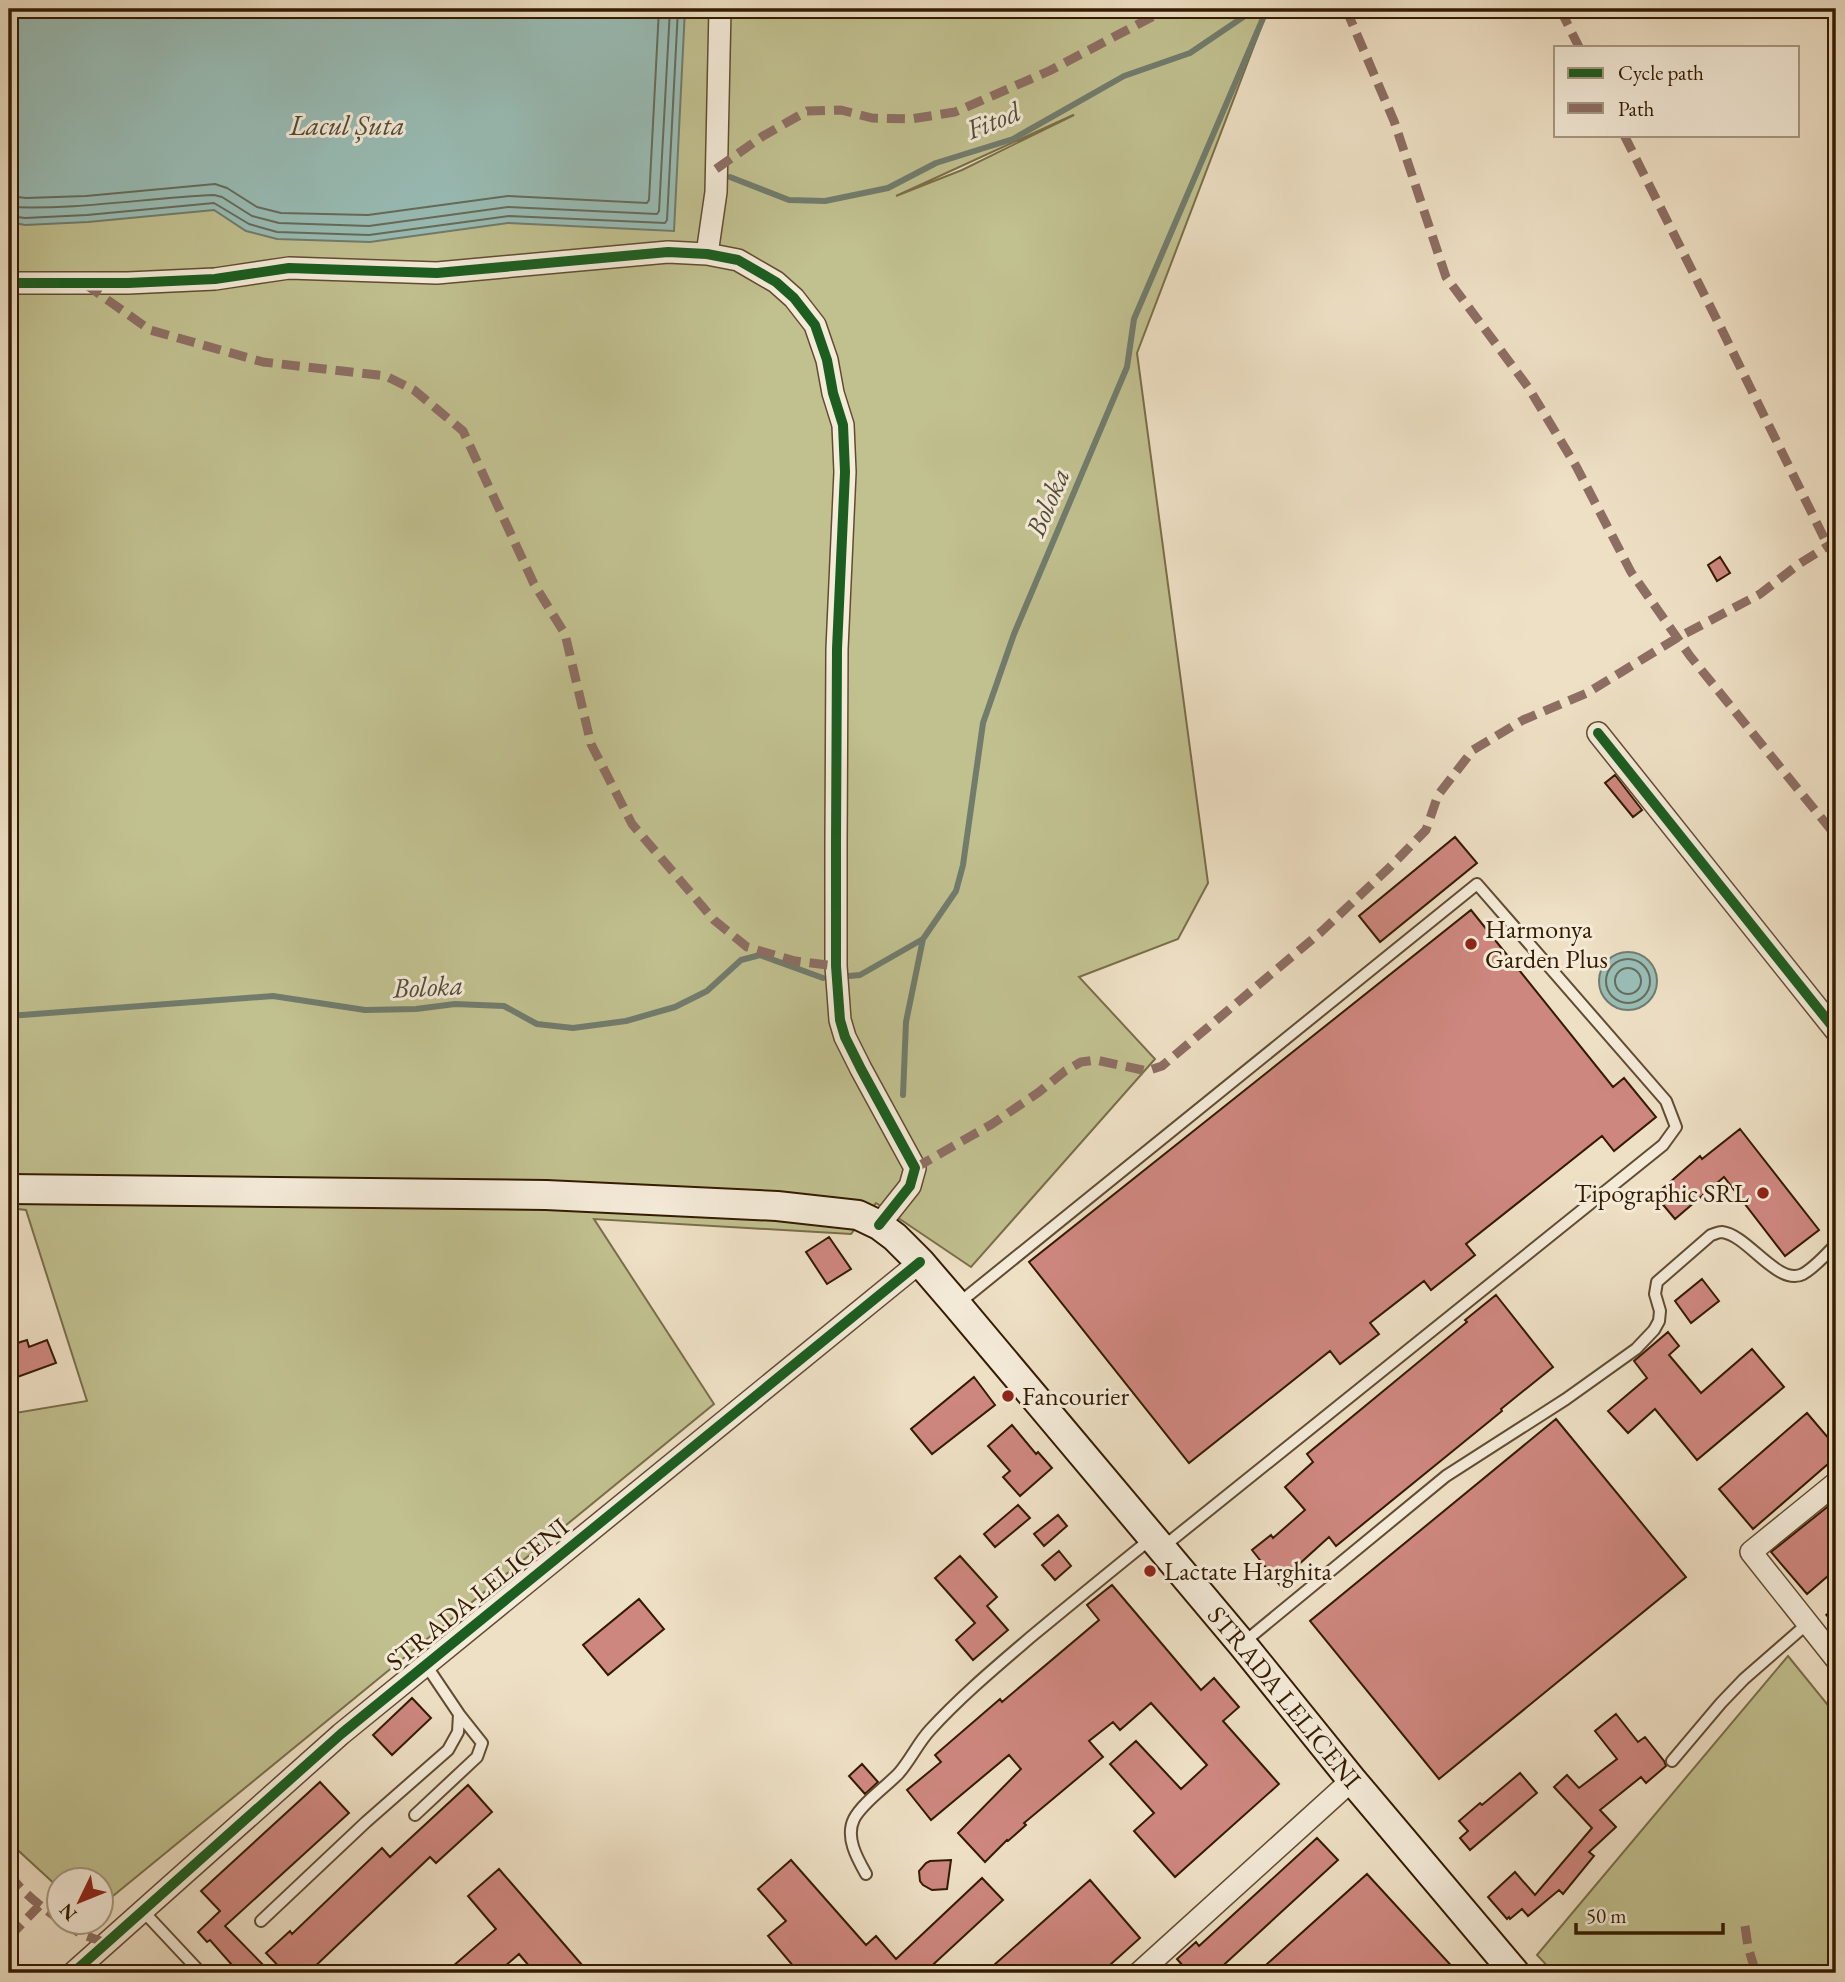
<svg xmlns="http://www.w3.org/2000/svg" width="1845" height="1982" viewBox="0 0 1845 1982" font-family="'EB Garamond',serif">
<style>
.green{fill:#c1c08f;stroke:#7a6e48;stroke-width:2;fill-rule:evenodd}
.water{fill:#99bdb6;stroke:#717c6d;stroke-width:2}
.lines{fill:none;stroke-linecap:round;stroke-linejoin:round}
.shore{stroke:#666c5b;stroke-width:2}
.stream{stroke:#717c6d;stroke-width:6}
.building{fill:#ce877f;stroke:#341b00;stroke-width:2}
.service-casing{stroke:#624c31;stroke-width:14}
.minor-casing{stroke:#624c31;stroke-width:24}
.secondary-casing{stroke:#341b00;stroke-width:32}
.path{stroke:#341b00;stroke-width:3.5;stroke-dasharray:5 3.5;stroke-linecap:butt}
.service{stroke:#f4ebd9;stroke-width:10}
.minor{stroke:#f4ebd9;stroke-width:21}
.secondary{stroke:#f4ebd9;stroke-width:28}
.quiet{stroke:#8d6e63;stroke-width:9;stroke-dasharray:18 9;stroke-linecap:butt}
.cycleway-casing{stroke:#f4ebd9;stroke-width:15}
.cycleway{stroke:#1b5e20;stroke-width:10}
.poi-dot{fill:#8f2418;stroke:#f4ebd9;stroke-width:2.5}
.labels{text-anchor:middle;stroke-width:6;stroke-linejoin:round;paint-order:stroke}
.poi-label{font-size:26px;fill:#341b00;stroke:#f4ebd9;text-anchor:start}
.street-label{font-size:26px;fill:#341b00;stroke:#f4ebd9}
.water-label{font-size:28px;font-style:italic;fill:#524c37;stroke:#f4ebd9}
</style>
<rect width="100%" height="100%" fill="#eee0c5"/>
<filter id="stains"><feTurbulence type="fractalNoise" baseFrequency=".00286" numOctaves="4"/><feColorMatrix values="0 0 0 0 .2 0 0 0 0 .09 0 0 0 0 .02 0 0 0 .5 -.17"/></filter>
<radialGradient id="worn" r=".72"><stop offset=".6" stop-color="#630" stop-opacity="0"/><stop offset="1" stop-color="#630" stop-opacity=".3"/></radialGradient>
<!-- green -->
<path class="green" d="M9,9H1268L1137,353L1208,883L1178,939L1079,977L1155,1059L971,1267L876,1203L851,1234L594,1219L714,1404L102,1905V1881H60L59,1888L9,1842V1414L87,1401L26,1210L9,1208ZM1074,115L962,170L896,196L1073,115Z
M1788,1656L1836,1715V1973H1554L1537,1955Z"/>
<!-- water -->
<path class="water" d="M9,9H685L674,231L508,223L370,242L277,239L246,231L214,210L88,222L25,225L9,222Z
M1599 981a29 29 0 1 1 58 0a29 29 0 1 1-58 0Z"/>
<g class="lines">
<!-- shore -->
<path class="shore" d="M9,196L26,198L86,196L215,184L227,188L257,207L281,213L368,215L508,196L647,203L649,200L659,9
M9,207C78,210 146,198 214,195L222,197L252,216L279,223L369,226L508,207L657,214L659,211L670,9
M9,216L25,218L87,215L214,203L249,224L277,232L369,235L509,216L665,223L667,220L678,9
M1606 981a22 22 0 1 1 44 0a22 22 0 1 1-44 0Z
M1615 981a13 13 0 1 1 26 0a13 13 0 1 1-26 0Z"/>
<!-- stream -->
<path class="stream" d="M730,177L789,200L825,201L888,188L936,163L1013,139L1124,76L1190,53L1255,9
M849,976L860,975L923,939L956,891L963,865L983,723L1014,634L1127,367L1134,319L1267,9
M9,1016L273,996L365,1010L416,1009L455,1004L504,1006L537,1024L573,1028L626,1021L675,1007L707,991L741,960L760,955L823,978
M903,1095L906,1022L923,939"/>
</g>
<!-- building -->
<path class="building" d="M1720,557L1730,573L1717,581L1708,565Z
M1615,775L1642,810L1633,817L1605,783Z
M1455,837L1477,863L1380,942L1359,916Z
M1471,910L1613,1087L1624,1078L1656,1117L1614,1151L1602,1136L1466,1244L1475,1255L1431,1290L1424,1281L1370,1323L1379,1334L1340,1364L1330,1351L1189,1463L1029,1262Z
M1740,1129L1819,1230L1785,1256L1724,1177L1675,1219L1655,1195L1700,1156L1702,1159Z
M829,1237L851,1269L827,1284L806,1252Z
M1702,1279L1719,1301L1691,1323L1675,1301Z
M1496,1295L1553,1367L1501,1409L1502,1411L1336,1546L1329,1537L1296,1567L1301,1574L1283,1589L1252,1550L1271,1535L1273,1538L1305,1510L1285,1487L1313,1462L1307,1454L1467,1322L1465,1320Z
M1668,1332L1679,1346L1669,1355L1701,1393L1752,1349L1784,1387L1697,1460L1655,1409L1628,1433L1608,1411L1647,1378L1634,1361Z
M27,1340L29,1347L47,1340L56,1363L9,1380V1354L13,1352L11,1345Z
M974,1377L995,1405L932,1454L911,1429Z
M1807,1413L1836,1447V1457L1753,1529L1719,1489Z
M1556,1419L1686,1577L1439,1779L1310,1621Z
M1012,1425L1036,1454L1038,1452L1052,1468L1020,1496L1003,1477L1010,1471L988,1446Z
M1836,1500V1569L1807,1594L1771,1552Z
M1018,1505L1030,1518L995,1547L984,1534Z
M1058,1515L1067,1526L1044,1546L1034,1534Z
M1059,1551L1071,1566L1055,1580L1042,1565Z
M960,1556L997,1597L987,1606L1008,1630L973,1660L956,1640L975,1623L935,1578Z
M1112,1585L1201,1690L1214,1678L1239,1707L1223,1721L1279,1784L1175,1877L1134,1831L1154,1813L1110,1764L1136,1741L1181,1789L1207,1765L1151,1703L1120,1730L1113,1722L1089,1741L1103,1757L1024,1823L1026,1825L1008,1841L1007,1840L985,1862L958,1833L1021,1769L1009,1755L931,1820L907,1790L941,1762L935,1755L1000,1699L1002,1702L1099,1620L1087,1605Z
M639,1599L664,1629L608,1675L583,1645Z
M412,1698L431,1718L392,1755L373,1735Z
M1616,1714L1638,1742L1645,1737L1664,1761L1666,1766L1646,1783L1641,1777L1600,1810L1616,1827L1589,1852L1594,1856L1563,1894L1559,1890L1528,1916L1522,1909L1510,1919L1509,1917L1507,1919L1488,1897L1515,1872L1535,1895L1592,1828L1554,1787L1567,1775L1579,1788L1617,1759L1595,1731Z
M862,1764L878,1782L865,1794L849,1776Z
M1520,1773L1537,1793L1470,1850L1460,1838L1468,1831L1459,1821L1480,1803L1482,1805Z
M320,1782L349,1813L225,1926L271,1973H239L210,1940L207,1942L198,1932L220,1911L201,1891Z
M468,1785L492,1812L436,1863L430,1857L308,1973H285L266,1953L290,1931L292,1934L382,1848L390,1857Z
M1317,1838L1338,1860L1215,1973H1189L1177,1959L1196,1942L1199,1946Z
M791,1860L866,1945L876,1936L896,1959L982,1878L1003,1900L924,1973H799L768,1936L786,1921L758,1889Z
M951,1860L947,1889L932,1890L923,1885L920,1881L919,1871L926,1863L930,1861Z
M499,1869L589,1973H535L519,1954L497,1973H445L496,1929L468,1896Z
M1367,1874L1458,1973H1257Z
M1090,1880L1140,1938L1101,1973H985Z"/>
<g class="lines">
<!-- service casing -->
<g class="service-casing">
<path id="service" d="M959,1303L1477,884L1666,1101L1676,1127L1663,1145L1163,1547
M1243,1643L1446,1476L1566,1399L1636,1349L1654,1330L1659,1321L1660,1311L1655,1294L1657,1282L1711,1235C1715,1234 1718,1232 1722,1232C1748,1235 1778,1287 1803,1274C1815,1267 1826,1255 1836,1244
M1672,1761L1721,1703L1744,1679L1807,1624
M415,1815L477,1757L482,1743L459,1714
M866,1874C857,1858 845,1837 854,1819C862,1803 887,1786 899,1773C911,1759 918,1743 930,1730C961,1696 997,1666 1032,1636C1072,1603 1112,1570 1152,1538
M142,1910L201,1973
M261,1921L366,1822L448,1750L458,1732L459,1714L426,1665"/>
</g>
<!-- minor casing -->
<g class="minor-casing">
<path id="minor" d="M707,254L716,192L720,9
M9,283H128L215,279L289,268L437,273L668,252L707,254L738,260L776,282L794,298L815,325L827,360L833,393L843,425L845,472L837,649L836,843V966L840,1020L845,1037L861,1069L915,1168L910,1186L879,1225
M1598,733L1836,1031
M1836,1483L1751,1552L1836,1659
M73,1973L341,1734L920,1262
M1139,1973L1352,1780"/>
</g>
<!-- secondary casing -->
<g class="secondary-casing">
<g id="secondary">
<path id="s1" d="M9,1189L546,1195L777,1206L858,1215L879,1225L895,1237L920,1262L957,1305L1242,1644L1352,1780L1515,1973"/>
</g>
</g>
<!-- path -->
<path class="path" d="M1826,1616L1836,1608"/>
<!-- service -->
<use href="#service" class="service"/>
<!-- minor -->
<use href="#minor" class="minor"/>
<!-- secondary -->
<use href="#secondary" class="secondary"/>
<!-- quiet -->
<path class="quiet" d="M1346,9L1394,121L1446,277L1528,387L1576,466L1631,572L1690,656L1836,836
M1560,9L1579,47
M1624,135L1722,330L1828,546
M716,169L763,136L807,111L841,110L872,118L911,119L955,112L1049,71L1167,9
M85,284L150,330L263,362L386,376L414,390L463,431L534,584L565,634L591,744L632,824L714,920L747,947L795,961L836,966
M915,1168L992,1124L1039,1092L1065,1071L1081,1062L1096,1060L1147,1071L1162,1066L1321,932L1390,867L1426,830L1438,795L1473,750L1523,720L1587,693L1677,638L1760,594L1799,564L1836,541
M9,1874C23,1893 40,1906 60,1920
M64,1923L81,1934L106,1943
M1745,1926L1748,1947L1756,1973
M9,1937L39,1906"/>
<!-- cycleway casing -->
<g class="cycleway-casing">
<path id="cycleway" d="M9,283H128L215,279L289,268L437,273L668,252L707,254L738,260L776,282L794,298L815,325L827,360L833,393L843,425L845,472L837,649L836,843V966L840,1020L845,1037L861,1069L915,1168L910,1186L879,1225
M1598,733L1836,1031
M73,1973L341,1734L920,1262"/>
</g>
<!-- cycleway -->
<use href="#cycleway" class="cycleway"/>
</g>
<!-- markers -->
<g class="poi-dot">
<circle cx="1471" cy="944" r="7"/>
<circle cx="1763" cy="1193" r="7"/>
<circle cx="1008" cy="1396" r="7"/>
<circle cx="1150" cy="1571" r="7"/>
</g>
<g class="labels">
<!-- poi labels -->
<g class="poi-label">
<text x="1485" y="938">Harmonya<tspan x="1485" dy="30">Garden Plus</tspan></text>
<text x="1749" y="1202" text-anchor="end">Tipographic SRL</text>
<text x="1022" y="1405">Fancourier</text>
<text x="1164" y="1580">Lactate Harghita</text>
</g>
<!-- street labels -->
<g class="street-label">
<text transform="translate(477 1594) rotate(-39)" y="9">STRADA LELICENI</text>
<text dy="9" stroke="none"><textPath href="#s1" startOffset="1496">STRADA LELICENI</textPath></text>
</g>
<!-- water labels -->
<g class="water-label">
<text transform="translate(993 120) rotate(-22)" y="10">Fitod</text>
<text x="347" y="135">Lacul Șuta</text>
<text transform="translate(1047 502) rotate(-67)" y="10">Boloka</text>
<text transform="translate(428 986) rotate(-3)" y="10">Boloka</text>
</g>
</g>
<!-- margin -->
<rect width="1845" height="1982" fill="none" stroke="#eee0c5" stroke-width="35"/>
<rect x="10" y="10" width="1824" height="1961" fill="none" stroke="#341b00" stroke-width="3.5"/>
<rect x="18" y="18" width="1810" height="1947" fill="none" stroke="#341b00" stroke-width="2"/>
<!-- legend -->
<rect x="1554" y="46" width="245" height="91" fill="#f4ebd9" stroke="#a79882" stroke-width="2"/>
<rect x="1568" y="68" width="35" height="10" fill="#1b5e20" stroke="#a79882" stroke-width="2"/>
<text x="1618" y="80" font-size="21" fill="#341b00">Cycle path</text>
<rect x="1568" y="103" width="35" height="10" fill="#8d6e63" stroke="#a79882" stroke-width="2"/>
<text x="1618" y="116" font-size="21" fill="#341b00">Path</text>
<!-- north arrow -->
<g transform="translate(80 1901) rotate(227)"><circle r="33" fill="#f4ebd9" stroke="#a79882" stroke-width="2"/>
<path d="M0-5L12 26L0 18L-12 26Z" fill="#8f2418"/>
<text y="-10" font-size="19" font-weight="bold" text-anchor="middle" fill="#341b00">N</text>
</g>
<!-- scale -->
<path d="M1576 1923v10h147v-10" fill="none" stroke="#341b00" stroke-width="3.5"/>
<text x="1586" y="1923" font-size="21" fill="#341b00" stroke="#f4ebd9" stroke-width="5" paint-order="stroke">50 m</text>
<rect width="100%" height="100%" filter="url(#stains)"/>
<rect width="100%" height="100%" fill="url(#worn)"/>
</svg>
